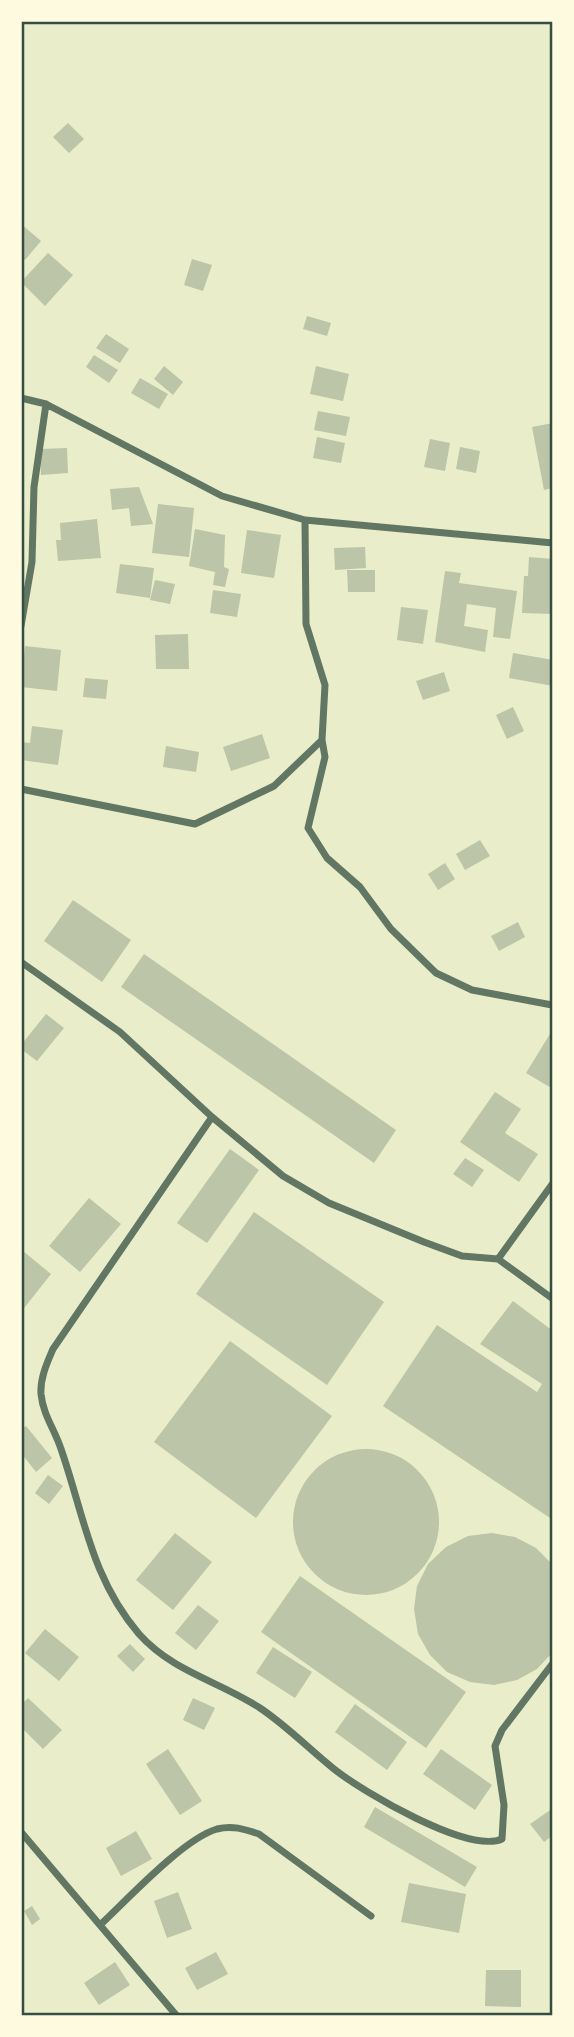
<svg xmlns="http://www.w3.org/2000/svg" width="574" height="2037" viewBox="0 0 574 2037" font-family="Lato,sans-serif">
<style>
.building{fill:#bcc5a7}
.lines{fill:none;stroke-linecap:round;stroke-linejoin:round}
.minor{stroke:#617663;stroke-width:7}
.neatline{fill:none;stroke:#344e41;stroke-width:2.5}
</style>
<rect width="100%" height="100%" fill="#e9edc9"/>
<!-- building -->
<path class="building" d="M68,123L84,139L69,153L53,137Z
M21,224L41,241L25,260L21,257Z
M48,253L73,275L45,306L21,282Z
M192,259L212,265L203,291L184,285Z
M307,316L331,323L327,336L303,329Z
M106,334L129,349L120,363L96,348Z
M94,355L118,370L109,383L86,367Z
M164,366L183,382L173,395L154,379Z
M316,366L349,374L343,401L310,394Z
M140,378L168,394L159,409L131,393Z
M318,411L350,417L346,436L314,430Z
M553,423V488L544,490L532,427Z
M317,437L345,443L341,463L313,458Z
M430,439L450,443L445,471L424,467Z
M460,447L480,451L476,473L456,469Z
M67,448L68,473L41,475L40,449Z
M139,487L153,524L131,526L129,508L112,510L110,489Z
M158,504L194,508L189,557L152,553Z
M97,519L101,558L58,561L56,540H61L60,523Z
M195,529L225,535L224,567L229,569L225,587L213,585L215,572L189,566Z
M247,530L281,535L274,578L241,573Z
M365,547L366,568L335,570L334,548Z
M529,557L553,559V614L522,613L524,576H528Z
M120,564L154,568L150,598L116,593Z
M347,570H375V592H348Z
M445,571L461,573L459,583L517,591L510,639L493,637L496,608L467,604L464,626L488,630L485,652L435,642Z
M155,580L175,584L170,604L150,600Z
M213,590L241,594L237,617L210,613Z
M401,607L428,610L423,644L397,640Z
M188,634L189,669H156L155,635Z
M25,646L61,650L57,691L21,687Z
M513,653L553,660V686L509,678Z
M444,672L450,691L423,700L416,681Z
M85,678L108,680L106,699L83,697Z
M513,707L524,731L507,739L496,715Z
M32,726L63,730L58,765L21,760L22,742L30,743Z
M262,734L270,758L231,771L223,747Z
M166,746L199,752L196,772L163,767Z
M480,840L490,856L465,870L456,854Z
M445,863L455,879L438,890L428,874Z
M73,900L131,940L102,982L44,941Z
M518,922L525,937L499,951L491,936Z
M144,954L396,1130L374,1163L121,987Z
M46,1014L64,1028L37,1061L21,1049V1045Z
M553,1029V1089L526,1073Z
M495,1092L521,1109L505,1133L538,1154L519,1182L460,1142Z
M230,1149L259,1170L207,1243L177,1223Z
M465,1158L484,1170L472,1187L453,1174Z
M89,1198L121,1224L80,1272L49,1246Z
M254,1212L384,1302L327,1385L196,1294Z
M23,1251L51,1274L21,1312V1254Z
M513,1301L553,1331V1520L383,1406L437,1325L537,1392L542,1384L480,1344Z
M230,1341L332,1416L256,1518L154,1442Z
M26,1426L52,1458L36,1472L21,1453V1430Z
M293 1522a73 73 0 1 1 146 0a73 73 0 1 1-146 0Z
M48,1475L63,1486L49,1504L35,1493Z
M175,1533L212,1562L173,1610L136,1580Z
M492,1533L515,1537L536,1548L553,1565V1652L537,1669L517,1680L494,1685L470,1682L447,1672L430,1655L418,1634L414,1609L417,1586L428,1564L446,1547L468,1536Z
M300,1576L466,1692L426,1748L261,1632Z
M198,1605L219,1621L196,1650L175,1633Z
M45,1629L79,1657L59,1681L25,1653Z
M130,1644L145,1659L133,1672L117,1656Z
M273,1647L312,1672L295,1698L256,1673Z
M28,1698L62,1730L43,1749L21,1727V1705Z
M193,1698L215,1708L204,1730L183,1720Z
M355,1704L407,1742L387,1770L335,1732Z
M168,1749L202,1801L180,1815L146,1764Z
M441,1749L492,1785L475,1810L423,1774Z
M375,1807L477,1867L465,1887L364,1827Z
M553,1808V1835L544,1842L530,1824Z
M136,1831L152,1859L121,1876L106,1848Z
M409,1883L466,1894L459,1933L401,1922Z
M178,1892L192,1929L167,1938L154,1901Z
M32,1906L40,1919L32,1925L24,1911Z
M216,1952L228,1974L197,1990L185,1968Z
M115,1962L130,1985L99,2005L84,1983Z
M486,1970H521V2007L485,2006Z"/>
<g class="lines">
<!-- minor -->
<path class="minor" d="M21,398L46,404L222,496L305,520L553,543
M305,520L306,624L325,685L322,740L325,757L308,828L327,858L360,887L391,929L436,973L472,990L552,1005
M21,626L32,562L34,487L46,404
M21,789L195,824L274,786L322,740
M21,962L120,1032L212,1117L283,1176L329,1203L424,1242L462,1256L498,1259L553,1299
M212,1117L53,1349C47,1363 40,1378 41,1394C43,1415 55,1430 61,1449C84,1515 91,1578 139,1634C173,1672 219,1681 260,1708C287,1726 309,1749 334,1769C363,1792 468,1854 502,1839L504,1805L495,1746L502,1730L553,1663
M498,1259L553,1183
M21,1832L177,2016
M100,1925C128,1899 183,1839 217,1829C232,1825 244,1829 259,1834L371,1916"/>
</g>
<!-- border -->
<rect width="574" height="2037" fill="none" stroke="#fefae0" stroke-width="46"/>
<rect x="23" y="23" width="528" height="1991" class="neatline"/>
</svg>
